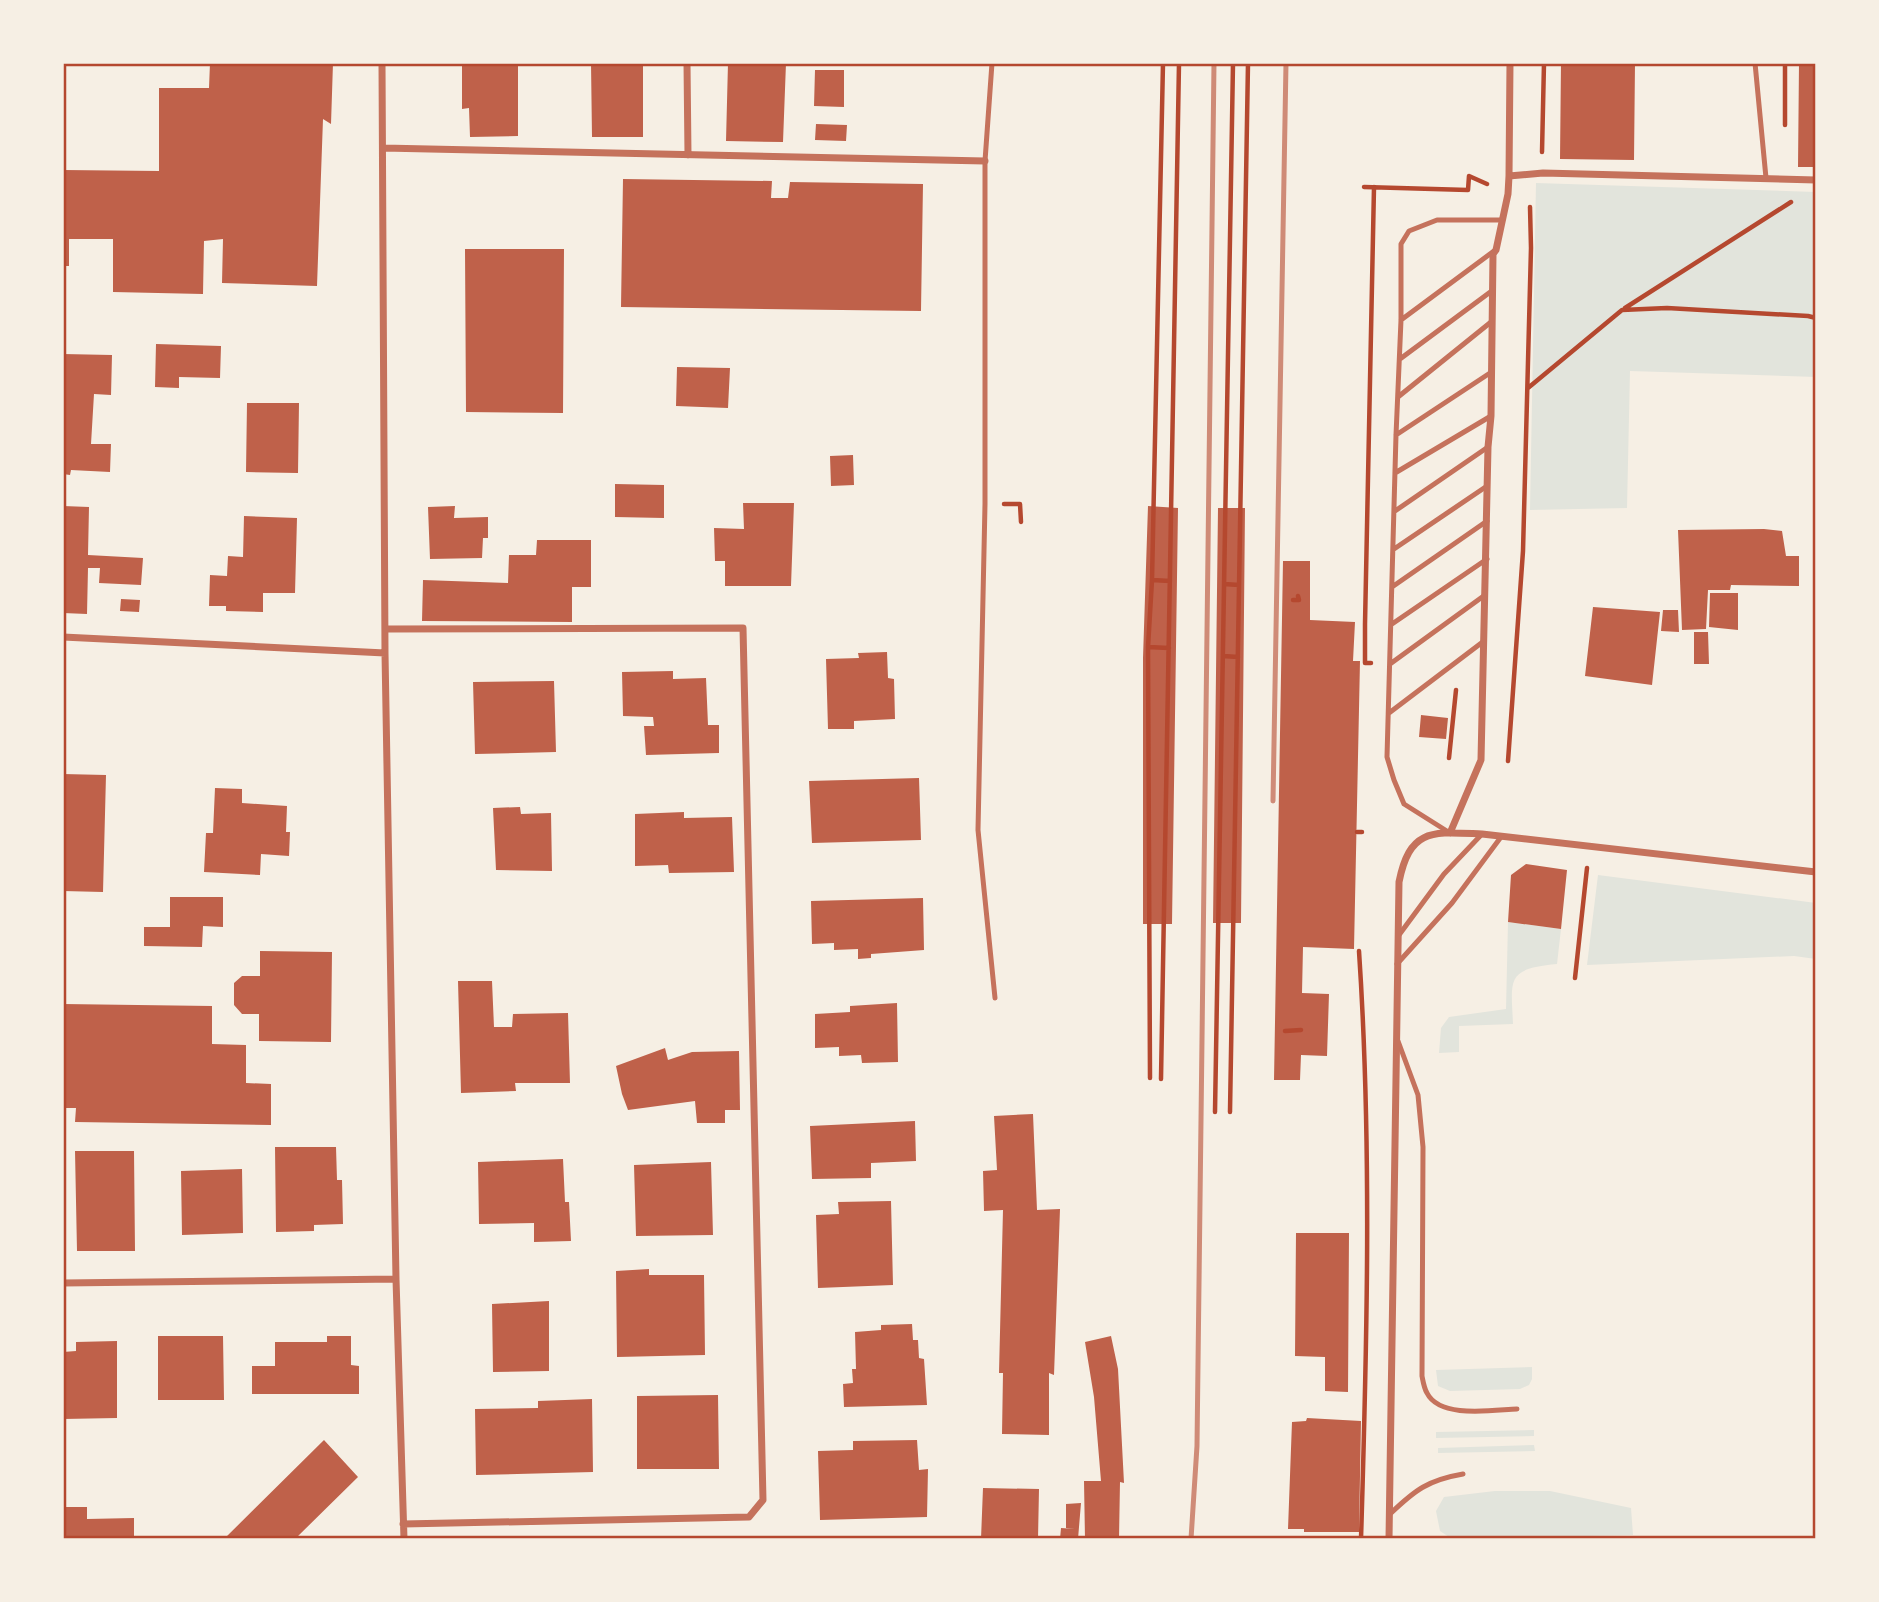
<svg xmlns="http://www.w3.org/2000/svg" width="1879" height="1602" viewBox="0 0 1879 1602" font-family="'Archivo Narrow',sans-serif">
<style>
.green{fill:#e2e4dc}
.building{fill:#bf614a}
.lines{fill:none;stroke-linecap:round;stroke-linejoin:round}
.path{stroke:#b5482f;stroke-width:4.5}
.service{stroke:#c5725c;stroke-width:5}
.minor{stroke:#c5725c;stroke-width:7}
.rail{stroke:#cf8b77;stroke-width:5}
.neatline{fill:none;stroke:#b5482f;stroke-width:2.5}
</style>
<rect width="100%" height="100%" fill="#f6efe4"/>
<!-- green -->
<path class="green" d="M1536,183L1816,192V377L1630,371L1627,508L1530,510Z
M1598,875L1816,903V959L1794,956L1587,965Z
M1508,922L1561,929L1557,964C1506,969 1511,978 1513,1024L1459,1026V1052L1439,1053L1441,1028L1449,1017L1506,1009Z
M1532,1367V1379L1529,1385L1520,1389L1450,1391L1438,1386L1436,1370Z
M1534,1430V1436L1436,1438V1432Z
M1534,1445L1535,1451L1438,1453V1448Z
M1495,1491H1550L1631,1508L1633,1535L1452,1539L1440,1531L1436,1511L1444,1497Z"/>
<!-- building -->
<path class="building" d="M210,63H333L331,124L323,119L317,286L222,283L223,239L204,241L203,294L113,292V239H69V266H63V170L159,171V88H209Z
M462,63H518V136L470,137L469,108L462,109Z
M591,63H643V137H592Z
M728,63H786L783,142L726,141Z
M1561,63H1635L1634,160L1560,159Z
M1799,63H1816V167H1798Z
M815,70H844V107L814,106Z
M816,124L847,125L846,141L815,140Z
M623,179L772,181L771,198H788L790,182L923,184L921,311L621,307Z
M465,249H564L563,413L466,412Z
M156,344L221,346L220,378L179,377V388L155,387Z
M63,354L112,355L111,395L94,394L91,444H111L110,472L71,470L70,475L63,474Z
M677,367L730,368L728,408L676,406Z
M247,403H299L298,473L246,472Z
M853,455L854,485L831,486L830,456Z
M615,484L664,485V518L615,517Z
M743,503H794L791,586H725V561H715L714,528L744,529Z
M63,506L89,507L88,555L143,558L141,585L99,583L100,568H88L87,614L63,613Z
M455,506L454,518L488,517V538H483L482,558L430,559L428,507Z
M1148,506L1178,508L1172,924H1143V658Z
M1218,508H1245L1241,923H1213Z
M244,516L297,518L295,593H263V612L226,611V606H209L210,575L227,576L228,556L243,557Z
M1764,529L1782,531L1786,556H1799V586L1731,585L1730,590H1708L1706,629L1682,630L1678,530Z
M537,540H591V587H572V622L422,621L423,580L508,583L509,555H536Z
M1283,561H1310V620L1355,622L1353,661H1360L1354,949L1303,947L1302,993L1329,994L1327,1056L1301,1055L1300,1080H1274Z
M1710,593H1738V630L1709,627Z
M121,599L140,600L139,612L120,611Z
M1593,607L1660,612L1652,685L1585,676Z
M1663,610H1678L1679,632L1661,631Z
M1694,632H1708L1709,664H1694Z
M887,652L888,678L894,679L895,719L854,721V729H828L826,659L859,658L858,653Z
M673,671V679L706,678L708,725H719V753L646,755L644,726H654L653,717L623,716L622,672Z
M554,681L556,752L475,754L473,682Z
M1421,715L1448,718L1446,739L1419,737Z
M63,774L106,775L103,892L63,891Z
M919,778L921,840L812,843L809,781Z
M215,788L242,789V803L287,806L286,832H290L289,856L261,854L260,875L204,872L206,833H213Z
M520,807L521,814L551,813L552,871L496,870L493,808Z
M684,812V818L732,817L734,872L669,873L668,865L635,866V814Z
M1526,864L1567,870L1561,929L1508,922L1511,875Z
M170,897H223V927L203,926L202,947L144,946V927H170Z
M923,898L924,950L871,954V958L858,959V949L834,950V943L812,944L811,901Z
M260,951L332,952L331,1042L259,1041V1014H242L234,1005V983L242,976H260Z
M458,981H492L494,1027H512L513,1014L568,1013L570,1083H515L516,1091L461,1093Z
M897,1003L898,1062L862,1063L861,1055L839,1056V1047L815,1048V1014L850,1012V1006Z
M63,1004L212,1006V1044L246,1045V1083L271,1084V1125L75,1122L76,1108H63Z
M665,1048L668,1060L692,1052L739,1051L740,1110H725V1123H697L695,1101L628,1110L622,1094L616,1066Z
M1033,1114L1037,1210L1060,1209L1054,1375L1049,1373V1435L1002,1434L1003,1373H999L1003,1210L984,1211L983,1171L997,1170L994,1116Z
M915,1121L916,1161L871,1163V1178L812,1179L810,1126Z
M275,1147H336L337,1180H342L343,1224L314,1225V1231L276,1232Z
M75,1151H134L135,1251H77Z
M563,1159L565,1202H569L571,1241L534,1242V1223L479,1224L478,1162Z
M711,1162L713,1235L636,1236L634,1165Z
M242,1169L243,1233L182,1235L181,1171Z
M891,1201L893,1285L818,1288L816,1215L839,1214L838,1202Z
M1296,1233H1349L1348,1392L1325,1391V1357L1295,1356Z
M649,1269V1275H704L705,1355L617,1357L616,1271Z
M549,1301V1371L493,1372L492,1304Z
M912,1324L913,1340H918L919,1358L924,1359L927,1405L844,1407L843,1384L853,1383L852,1369H856L855,1332L881,1330V1325Z
M158,1336H223L224,1400H158Z
M327,1336H351V1365L359,1366V1394H252V1366H275V1342H327Z
M1111,1336L1118,1369L1124,1483L1120,1482L1119,1539H1085L1084,1481H1101L1094,1397L1085,1342Z
M117,1341V1418L63,1419V1352L76,1351V1342Z
M718,1395L719,1469H637V1396Z
M592,1399L593,1472L476,1475L475,1409L538,1408V1401Z
M1307,1418L1361,1421L1359,1532H1304V1529H1288L1292,1422L1306,1421Z
M324,1440L358,1477L295,1539H224Z
M917,1440L919,1470L928,1469L927,1517L820,1520L818,1451L853,1450V1441Z
M983,1488L1039,1489L1038,1539H981Z
M1081,1503L1078,1539H1060L1061,1528L1075,1529L1066,1528V1504Z
M63,1507H87V1519L134,1518V1539H63Z"/>
<g class="lines">
<!-- path -->
<path class="path" d="M1785,125V63
M1542,152L1544,63
M1364,187L1468,190L1469,176L1487,184
M1625,308L1791,202
M1528,388L1622,310L1667,308L1808,316L1816,318
M1004,504H1020L1021,522
M1152,580L1170,581
M1224,584L1239,585
M1293,600H1299L1298,596
M1148,647L1169,648
M1223,656L1238,657
M1371,663H1365V624L1374,187
M1449,758L1456,690
M1508,761L1523,551L1531,248L1530,207
M1357,832H1362
M1359,951C1372,1146 1367,1343 1361,1539
M1575,978L1587,868
M1285,1031L1301,1030
M1150,1078L1148,647L1152,580L1163,63
M1161,1079L1179,63
M1215,1112L1233,63
M1230,1112L1248,63"/>
<!-- service -->
<path class="service" d="M992,63L985,161V504L978,830L995,998
M1755,63L1766,178
M1401,320L1494,251
M1400,359L1493,290
M1398,397L1491,322
M1396,435L1490,373
M1395,473L1491,416
M1395,511L1488,447
M1394,549L1487,486
M1392,587L1487,521
M1392,624L1487,559
M1390,664L1485,595
M1389,713L1484,641
M1450,833L1404,804L1394,780L1387,757L1396,435L1401,320V244L1409,231L1437,220H1502
M1399,935L1444,874L1482,834
M1397,964L1452,903L1501,837
M1398,1041L1418,1095L1423,1147L1422,1376C1423,1381 1424,1388 1427,1393C1440,1419 1493,1410 1517,1409
M1390,1514C1415,1490 1428,1480 1463,1474"/>
<!-- minor -->
<path class="minor" d="M382,63L385,653L396,1279L404,1539
M687,63L688,155
M383,148L985,161
M1509,176L1543,173L1816,180
M386,629L743,628L763,1500L749,1517L403,1524
M63,637L385,653
M1450,833L1481,760L1488,447L1491,416L1493,254L1496,250L1508,194L1509,176L1510,63
M63,1283L396,1279
M1389,1539L1399,882C1410,827 1433,832 1482,834L1816,872"/>
<!-- rail -->
<path class="rail" d="M1273,801L1286,63
M1191,1539L1197,1446L1214,63"/>
</g>
<!-- border -->
<rect width="1879" height="1602" fill="none" stroke="#f6efe4" stroke-width="130"/>
<rect x="65" y="65" width="1749" height="1472" class="neatline"/>
</svg>
